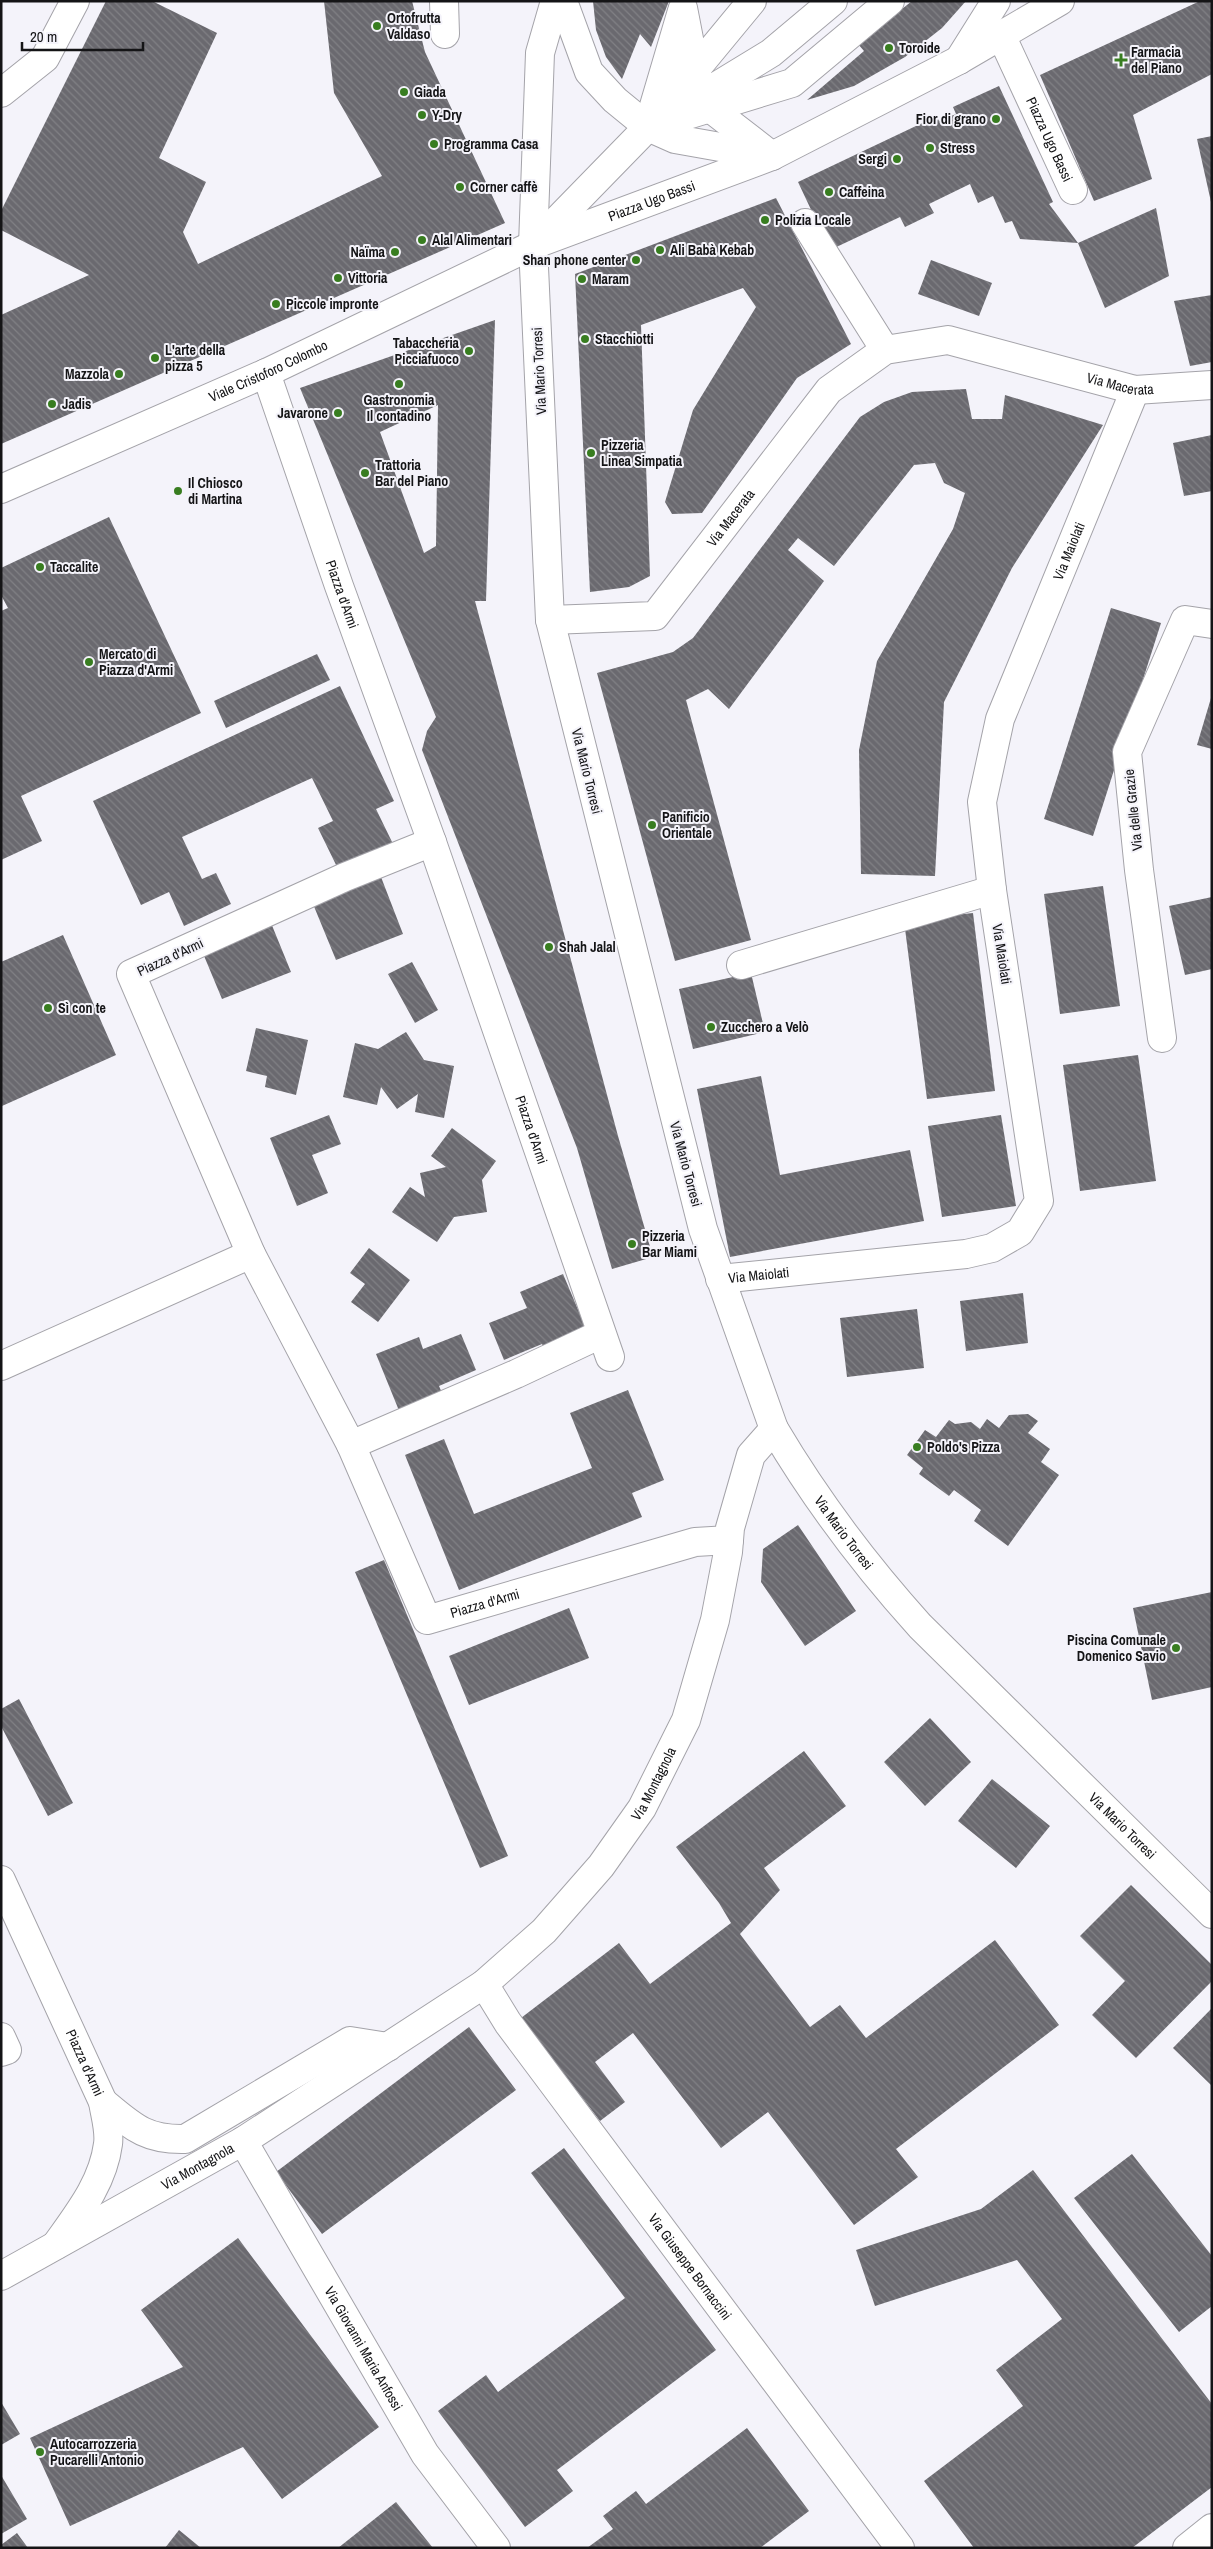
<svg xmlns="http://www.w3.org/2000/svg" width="1213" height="2549" viewBox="0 0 1213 2549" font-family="'Archivo Narrow',sans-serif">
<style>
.building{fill:url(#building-back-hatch);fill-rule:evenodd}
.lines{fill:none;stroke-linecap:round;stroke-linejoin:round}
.minor-casing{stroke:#a4a3a9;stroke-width:30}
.major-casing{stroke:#a4a3a9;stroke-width:30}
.minor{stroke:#fff;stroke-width:28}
.major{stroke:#fff;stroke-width:28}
.poi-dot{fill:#387d20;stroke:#f4f3fa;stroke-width:2}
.labels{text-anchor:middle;stroke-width:4;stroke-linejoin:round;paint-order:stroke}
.poi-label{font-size:14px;font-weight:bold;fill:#141416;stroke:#f4f3fa;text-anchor:start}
.street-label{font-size:14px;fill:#141416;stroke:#f4f3fa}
</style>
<defs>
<pattern id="building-back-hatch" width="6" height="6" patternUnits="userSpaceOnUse" patternTransform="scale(1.25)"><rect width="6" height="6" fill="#6a696f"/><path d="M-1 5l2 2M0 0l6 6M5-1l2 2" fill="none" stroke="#818185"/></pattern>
</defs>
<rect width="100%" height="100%" fill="#f4f3fa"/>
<!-- building -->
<path class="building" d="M106,1H152L217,33L159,158L206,182L183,232L198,264L382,176L334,93L324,1H412L425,52L505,223L1,444V315L89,275L1,230V211Z
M593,1H669L651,47L640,34L622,79L606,57L596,30Z
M912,1H966L942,28L905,57L854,86L807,100L864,51L858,44Z
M1200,1H1212V74L1133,115L1152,179L1094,201L1040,75Z
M999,86L1053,202L1049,204L1078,243L1020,239L1012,221L1005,223L993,196L978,203L970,184L929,204L934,213L905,227L900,217L830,250L798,182L937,116L939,121L956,114L953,107Z
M1212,136V202H1211L1197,139Z
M776,198L851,344L797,378L702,513L672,514L665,502L693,410L756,307L743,288L641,325L650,576L629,587L590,592L575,274Z
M1156,208L1169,276L1105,308L1078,243Z
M931,260L992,283L979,316L918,294Z
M1212,295V362L1190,366L1174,301Z
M495,320L486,601H475L618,1136L653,1257L612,1269L577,1148L422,750L427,731L436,717L300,388ZM438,405L436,546L424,553L380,432Z
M966,389L972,419H1002L1005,395L1103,425L1012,568L944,702L935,876L861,874L859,750L877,661L953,529L965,493L944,483L935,463L914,465L834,566L798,538L788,550L824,581L729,709L708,689L686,700L751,940L675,961L597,673L673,652L693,638L860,417L884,402L912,392Z
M1212,435V491L1184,496L1173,443Z
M109,517L201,713L21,796L42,841L1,860V611L8,608L1,595V568Z
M1111,608L1161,623L1093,836L1044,819Z
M317,654L330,680L226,728L214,701Z
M340,686L394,801L376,809L394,846L339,871L318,828L333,821L312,778L182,837L202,879L216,873L231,904L184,926L169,892L141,905L93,801Z
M1211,698H1212V749L1197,745Z
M381,877L403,934L336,960L313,904Z
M1103,886L1120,1006L1060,1014L1044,894Z
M1212,897V969L1185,975L1169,906Z
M973,913L995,1091L927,1099L904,921Z
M271,923L291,972L222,999L202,951Z
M63,935L116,1055L2,1106L1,962Z
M412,962L438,1010L415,1023L388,974Z
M751,973L765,1032L693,1049L679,989Z
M256,1028L308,1040L296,1095L265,1087L267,1076L246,1071Z
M406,1032L424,1060L454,1066L444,1118L415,1112L418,1094L397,1109L381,1087L377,1105L343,1097L355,1043L378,1049Z
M1138,1055L1156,1181L1080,1191L1063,1065Z
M761,1076L780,1175L910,1150L924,1221L730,1257L697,1089Z
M329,1115L341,1144L312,1155L328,1193L297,1206L270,1138Z
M1001,1115L1016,1206L942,1217L928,1126Z
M452,1128L496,1161L482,1180L487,1212L454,1217L437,1242L392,1212L410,1187L425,1197L420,1173L446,1167L431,1156Z
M369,1248L410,1280L378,1322L351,1302L365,1284L350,1273Z
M563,1274L590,1338L547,1356L542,1344L504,1360L489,1323L527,1308L520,1292Z
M1023,1293L1028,1343L966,1351L960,1301Z
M917,1309L924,1368L847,1377L840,1318Z
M461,1334L476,1370L439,1386L445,1400L402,1418L376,1354L419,1337L423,1349Z
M628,1390L664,1480L632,1493L642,1517L459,1590L405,1455L444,1439L474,1514L592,1468L570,1413Z
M1028,1414L1038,1421L1028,1433L1050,1449L1041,1462L1059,1475L1008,1546L974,1521L981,1510L954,1490L949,1496L919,1474L923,1468L907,1455L925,1430L936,1437L949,1420L955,1424L971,1422L980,1429L987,1419L999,1428L1009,1415Z
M798,1525L856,1611L805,1646L761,1582L763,1549Z
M384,1560L508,1856L480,1868L355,1572Z
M1212,1592V1687L1152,1700L1133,1608Z
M569,1608L589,1658L469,1705L449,1656Z
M19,1699L73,1803L48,1816L1,1726V1709Z
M930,1718L971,1762L925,1806L884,1762Z
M804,1751L846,1806L764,1868L780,1890L740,1934L810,2027L840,2005L866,2038L995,1940L1059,2025L896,2149L918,2177L854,2225L768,2112L721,2148L633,2033L595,2062L625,2102L600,2121L521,2018L619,1943L650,1984L731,1923L719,1903L676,1847Z
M992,1779L1050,1826L1016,1868L958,1821Z
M1131,1885L1212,1965V1981L1136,2058L1092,2015L1125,1981L1080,1936Z
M1212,2008V2086L1173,2048Z
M469,2027L516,2090L322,2234L276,2172Z
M564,2148L716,2350L557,2470L573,2491L525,2527L438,2411L486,2375L498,2392L625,2298L531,2173Z
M1132,2154L1212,2256V2306L1179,2332L1074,2198Z
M1033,2170L1212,2404V2487L1132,2548H974L924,2481L1023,2406L996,2370L1062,2319L1017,2260L875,2306L856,2250L981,2209Z
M238,2238L379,2427L282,2499L243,2447L70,2526L30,2438L183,2367L141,2310Z
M1,2402L20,2434L1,2445Z
M747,2428L809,2511L760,2548H587L613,2529L603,2516L636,2491L646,2504Z
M1,2475L27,2519L1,2534Z
M396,2502L433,2548H338Z
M179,2530L201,2548H165Z
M17,2533L28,2548H1V2545Z"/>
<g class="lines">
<!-- minor casing -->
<g class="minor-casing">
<g id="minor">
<path d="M444,1L445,34"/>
<path d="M683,8L695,70L710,108L772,156"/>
<path id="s1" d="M1001,35L1073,190"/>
<path d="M959,60L996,1"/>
<path d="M1,93L45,58L75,1"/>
<path d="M684,106L771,53L833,1"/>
<path d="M651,116L682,11"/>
<path d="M648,127L792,83L890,1"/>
<path d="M805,223L885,350"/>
<path d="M533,245L648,127L752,1"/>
<path id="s2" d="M266,373L339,586L432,842L610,1357"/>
<path id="s3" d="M550,620L655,616L829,390L885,350L948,340L1135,390L1212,385"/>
<path d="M432,842L345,877L131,974L251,1254L351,1445L516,1374L601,1334"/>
<path d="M741,965L992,890"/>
<path d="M1162,1038L1139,870L1127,752L1185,620L1212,624"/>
<path id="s4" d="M720,1279L966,1254L992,1248L1020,1232L1039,1201L992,890L982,802L1000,719L1135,390"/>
<path d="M1,1366L251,1254"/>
<path id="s5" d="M774,1429C816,1500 865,1565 920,1626L1212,1914"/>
<path id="s6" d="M351,1445L427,1620L695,1542L729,1540"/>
<path id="s7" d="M1,1880L103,2102C105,2115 110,2131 108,2144C103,2183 78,2214 56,2245"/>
<path id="s8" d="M484,1984L508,2023L900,2548"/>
<path d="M1,2037L7,2050L1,2052"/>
<path d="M103,2102C132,2126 145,2140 185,2139L350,2041L388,2047"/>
<path id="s9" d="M243,2141L425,2454L496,2548"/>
<path d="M1187,2548L1212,2528"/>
</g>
</g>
<!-- major casing -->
<g class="major-casing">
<g id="major">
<path d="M563,1L589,72L615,100L648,127L675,139L771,156"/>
<path id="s10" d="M1,489L266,373L533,245L772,156L959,60L1060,1"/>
<path id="s11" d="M1,2276L243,2141L484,1984L544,1931L601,1866L642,1808L686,1720L715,1620L728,1552L730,1528L751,1455L774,1429L703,1229L550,620L533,245L540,53L555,1"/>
</g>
</g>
<!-- minor -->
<use href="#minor" class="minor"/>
<!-- major -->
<use href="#major" class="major"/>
</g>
<!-- markers -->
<g class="poi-dot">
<circle cx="377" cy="26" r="5"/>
<circle cx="889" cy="48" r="5"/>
<path d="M1118.5 52.5h5v5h5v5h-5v5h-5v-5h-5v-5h5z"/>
<circle cx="404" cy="92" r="5"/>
<circle cx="422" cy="115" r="5"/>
<circle cx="996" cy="119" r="5"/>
<circle cx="434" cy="144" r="5"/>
<circle cx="930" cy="148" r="5"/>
<circle cx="897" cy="159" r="5"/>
<circle cx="460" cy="187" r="5"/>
<circle cx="829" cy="192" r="5"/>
<circle cx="765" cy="220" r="5"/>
<circle cx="422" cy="240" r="5"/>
<circle cx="660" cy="250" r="5"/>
<circle cx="395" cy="252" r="5"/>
<circle cx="636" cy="260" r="5"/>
<circle cx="338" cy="278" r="5"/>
<circle cx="582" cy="279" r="5"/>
<circle cx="276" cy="304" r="5"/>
<circle cx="585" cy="339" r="5"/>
<circle cx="469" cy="351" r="5"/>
<circle cx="155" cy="358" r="5"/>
<circle cx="119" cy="374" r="5"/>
<circle cx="399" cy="384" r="5"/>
<circle cx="52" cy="404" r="5"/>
<circle cx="338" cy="413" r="5"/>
<circle cx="591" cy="453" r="5"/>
<circle cx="365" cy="473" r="5"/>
<circle cx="178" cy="491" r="5"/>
<circle cx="40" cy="567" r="5"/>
<circle cx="89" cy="662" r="5"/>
<circle cx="652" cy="825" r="5"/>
<circle cx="549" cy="947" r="5"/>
<circle cx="48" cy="1008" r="5"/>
<circle cx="711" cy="1027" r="5"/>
<circle cx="632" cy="1244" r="5"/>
<circle cx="917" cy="1447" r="5"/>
<circle cx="1176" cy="1648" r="5"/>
<circle cx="40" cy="2452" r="5"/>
</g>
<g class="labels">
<!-- poi labels -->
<g class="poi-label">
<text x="387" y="23">Ortofrutta<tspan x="387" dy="16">Valdaso</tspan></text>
<text x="899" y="53">Toroide</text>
<text x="1131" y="57">Farmacia<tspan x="1131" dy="16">del Piano</tspan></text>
<text x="414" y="97">Giada</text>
<text x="432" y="120">Y-Dry</text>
<text x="986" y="124" text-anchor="end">Fior di grano</text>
<text x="444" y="149">Programma Casa</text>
<text x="940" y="153">Stress</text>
<text x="887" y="164" text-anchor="end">Sergi</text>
<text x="470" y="192">Corner caffè</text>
<text x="839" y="197">Caffeina</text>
<text x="775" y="225">Polizia Locale</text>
<text x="432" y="245">Alal Alimentari</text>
<text x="670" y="255">Ali Babà Kebab</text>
<text x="385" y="257" text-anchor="end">Naïma</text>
<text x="626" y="265" text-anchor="end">Shan phone center</text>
<text x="348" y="283">Vittoria</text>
<text x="592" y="284">Maram</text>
<text x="286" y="309">Piccole impronte</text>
<text x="595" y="344">Stacchiotti</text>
<text x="459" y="348" text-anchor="end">Tabaccheria<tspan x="459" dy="16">Picciafuoco</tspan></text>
<text x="165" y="355">L'arte della<tspan x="165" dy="16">pizza 5</tspan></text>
<text x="109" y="379" text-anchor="end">Mazzola</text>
<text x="399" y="405" text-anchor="middle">Gastronomia<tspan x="399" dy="16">Il contadino</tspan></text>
<text x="62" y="409">Jadis</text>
<text x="328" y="418" text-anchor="end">Javarone</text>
<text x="601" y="450">Pizzeria<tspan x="601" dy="16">Linea Simpatia</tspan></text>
<text x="375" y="470">Trattoria<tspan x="375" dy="16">Bar del Piano</tspan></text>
<text x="188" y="488">Il Chiosco<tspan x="188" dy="16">di Martina</tspan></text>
<text x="50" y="572">Taccalite</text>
<text x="99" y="659">Mercato di<tspan x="99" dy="16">Piazza d'Armi</tspan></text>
<text x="662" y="822">Panificio<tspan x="662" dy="16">Orientale</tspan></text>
<text x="559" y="952">Shah Jalal</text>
<text x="58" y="1013">Sì con te</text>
<text x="721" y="1032">Zucchero a Velò</text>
<text x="642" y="1241">Pizzeria<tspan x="642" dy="16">Bar Miami</tspan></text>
<text x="927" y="1452">Poldo's Pizza</text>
<text x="1166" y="1645" text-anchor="end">Piscina Comunale<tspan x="1166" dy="16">Domenico Savio</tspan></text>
<text x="50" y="2449">Autocarrozzeria<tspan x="50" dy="16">Pucarelli Antonio</tspan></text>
</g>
<!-- street labels -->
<g class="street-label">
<text dy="5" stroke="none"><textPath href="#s1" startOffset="115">Piazza Ugo Bassi</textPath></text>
<text dy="5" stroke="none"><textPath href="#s10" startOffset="712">Piazza Ugo Bassi</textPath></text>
<text dy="5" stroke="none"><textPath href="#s10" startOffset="292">Viale Cristoforo Colombo</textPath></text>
<text transform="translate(539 371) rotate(-93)" y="5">Via Mario Torresi</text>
<text dy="5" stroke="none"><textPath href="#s3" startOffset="701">Via Macerata</textPath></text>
<text dy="5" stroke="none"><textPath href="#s3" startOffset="229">Via Macerata</textPath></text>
<text dy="5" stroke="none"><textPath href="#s4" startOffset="1012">Via Maiolati</textPath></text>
<text dy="5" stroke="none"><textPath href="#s2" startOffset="234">Piazza d'Armi</textPath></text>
<text transform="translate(587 771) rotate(76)" y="5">Via Mario Torresi</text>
<text transform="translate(1133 810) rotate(-96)" y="5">Via delle Grazie</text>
<text transform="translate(1002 954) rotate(81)" y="5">Via Maiolati</text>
<text transform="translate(170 957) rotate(-25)" y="5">Piazza d'Armi</text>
<text dy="5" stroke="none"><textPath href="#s2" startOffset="802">Piazza d'Armi</textPath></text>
<text transform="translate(686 1164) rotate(75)" y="5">Via Mario Torresi</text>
<text dy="5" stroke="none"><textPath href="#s4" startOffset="39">Via Maiolati</textPath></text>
<text dy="5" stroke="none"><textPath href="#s5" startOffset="125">Via Mario Torresi</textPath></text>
<text dy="5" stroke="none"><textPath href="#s6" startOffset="251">Piazza d'Armi</textPath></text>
<text dy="5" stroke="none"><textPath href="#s11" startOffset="829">Via Montagnola</textPath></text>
<text dy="5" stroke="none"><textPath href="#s5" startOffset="530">Via Mario Torresi</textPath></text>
<text dy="5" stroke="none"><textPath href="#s7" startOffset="201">Piazza d'Armi</textPath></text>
<text dy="5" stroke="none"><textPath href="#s11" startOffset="225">Via Montagnola</textPath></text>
<text dy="5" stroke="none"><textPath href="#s8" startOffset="350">Via Giuseppe Bornaccini</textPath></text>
<text dy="5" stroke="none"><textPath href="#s9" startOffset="240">Via Giovanni Maria Anfossi</textPath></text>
</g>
</g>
<!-- border -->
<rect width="1213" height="2549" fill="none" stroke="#141416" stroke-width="5"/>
<!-- scale -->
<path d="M22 42v8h121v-8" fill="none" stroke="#141416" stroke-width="2.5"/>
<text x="30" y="42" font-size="15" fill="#141416" stroke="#f4f3fa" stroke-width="4" paint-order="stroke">20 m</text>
</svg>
